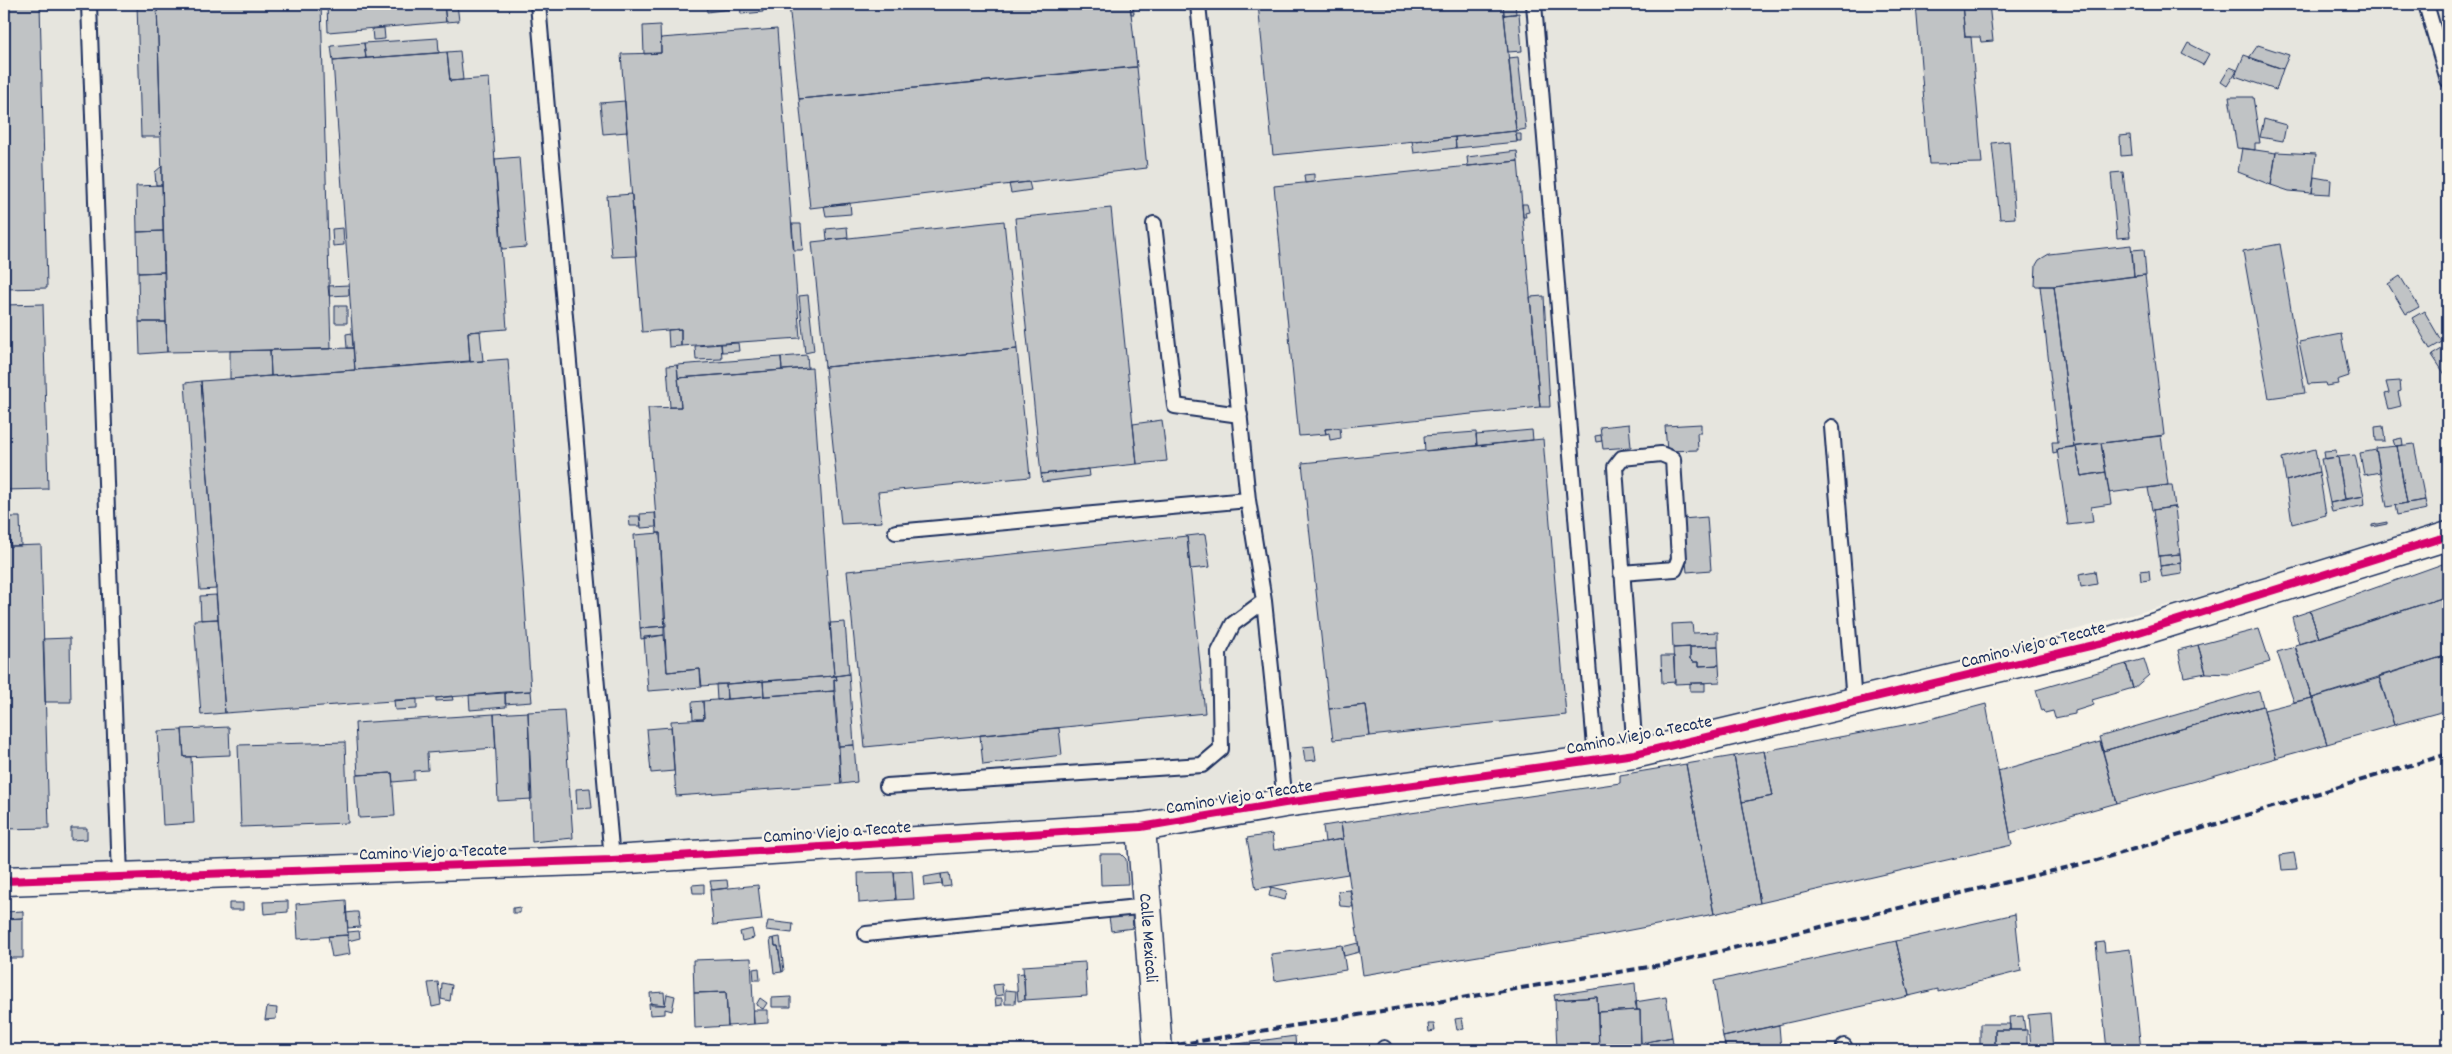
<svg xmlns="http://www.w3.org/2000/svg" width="2452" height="1054" viewBox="0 0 2452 1054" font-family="Dekko,sans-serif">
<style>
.built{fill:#e6e5de}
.building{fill:#c0c3c5;stroke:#1b2f5e}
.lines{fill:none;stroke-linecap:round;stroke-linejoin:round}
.lane-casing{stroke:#1b2f5e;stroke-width:18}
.street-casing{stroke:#1b2f5e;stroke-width:31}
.lane{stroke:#f7f3e8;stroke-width:14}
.street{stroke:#f7f3e8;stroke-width:28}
.rail{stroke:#1b2f5e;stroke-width:4;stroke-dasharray:8 4;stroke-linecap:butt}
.cycleway-casing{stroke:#f7f3e8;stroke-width:11}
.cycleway{stroke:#d6006c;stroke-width:8}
.labels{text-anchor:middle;stroke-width:4.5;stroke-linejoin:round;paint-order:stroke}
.street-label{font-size:18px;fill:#1b2f5e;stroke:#f7f3e8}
</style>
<rect width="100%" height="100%" fill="#f7f3e8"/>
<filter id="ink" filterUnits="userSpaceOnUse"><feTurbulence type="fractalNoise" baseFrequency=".02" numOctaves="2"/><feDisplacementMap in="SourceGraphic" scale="10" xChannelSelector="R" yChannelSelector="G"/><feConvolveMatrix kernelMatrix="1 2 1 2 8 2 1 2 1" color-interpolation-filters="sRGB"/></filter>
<g filter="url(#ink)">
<!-- built -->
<path class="built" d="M4,4H2448V530L1623,751L1145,812L613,854L4,876Z"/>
<!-- building -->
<path class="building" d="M4,4H40L47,288L4,289Z
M137,4H157L161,137H141Z
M157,4H321L331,349L167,352Z
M327,4H444L446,22L328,32Z
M444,4H457L459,21L446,22Z
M644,4H656V7H644Z
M656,4H696V5L656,8Z
M706,4H729L730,9L707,12Z
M740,4H762L763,12L741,14Z
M789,4H1130L1137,67L799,99Z
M1130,4H1133L1134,14H1131Z
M1258,4H1503L1516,131L1273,155Z
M1503,4H1515L1516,14L1504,15Z
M1916,4H1962L1965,37H1971L1982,163L1929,164Z
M1962,4H1989L1993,41L1981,42L1980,37H1965Z
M1519,13L1522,51L1508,52L1504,15Z
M660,25L661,53L644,54L643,26Z
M384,28L385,39L373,40L372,29Z
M777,29L800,338L681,346V329L642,332L621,54L661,53V38Z
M438,38L439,53L366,58L364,43Z
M364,43L366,58L333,61L331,46Z
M2188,43L2209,54L2203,65L2182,54Z
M2258,45L2289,55L2283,69L2249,58Z
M460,51L463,80L450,81L447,52Z
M447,52L450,81L489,78L507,329L468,332L470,361L355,370L333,61Z
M2244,55L2283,69L2276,90L2235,76Z
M1518,57L1526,129L1516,131L1509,58Z
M1132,67H1137L1147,168L810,208L799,99Z
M2230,67L2237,70L2227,86L2221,82Z
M2229,97H2253L2260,143H2255V150L2237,148Z
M625,101L627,132L603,134L600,103Z
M2264,119L2286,125L2283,141L2260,137Z
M1516,131L1517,142L1456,148L1455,137Z
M1516,134H1521V141H1517Z
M2130,135L2132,155L2121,156L2120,136Z
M1455,137L1456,148L1414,153L1412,141Z
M2009,141L2015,218L2000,219L1992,143Z
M2242,148L2276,153L2271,185L2238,172Z
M1517,151L1518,161L1468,166L1467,157Z
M2276,152L2316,154L2312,193L2289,191L2271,185Z
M519,157L526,247L502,249L495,159Z
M1518,161L1540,407L1325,429L1326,434L1299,436L1274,186Z
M162,166V185H156L155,172Z
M2123,172L2130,237L2117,238L2111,173Z
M1314,174V182L1305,183L1304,175Z
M2314,177L2331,180L2330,194L2312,193Z
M1029,182L1031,190L1011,193L1009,184Z
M162,185L163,231L137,232L136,186Z
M632,194L636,256L612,257L607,196Z
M850,203L851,214L826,216L824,206Z
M1522,204H1527L1529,212L1525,213L1526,217H1523Z
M1111,208L1137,464L1041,474L1015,218Z
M1004,221L1017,349L825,367L812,242Z
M792,224H801L803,250H794Z
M847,227L848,238L827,240L826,229Z
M343,228L344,245L333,246L332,229Z
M163,231L164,272L138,273L137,232Z
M2280,244L2305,393L2269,398L2243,251Z
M2131,245L2134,276L2054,286H2035L2036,265L2039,260L2049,254Z
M2144,249L2146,275L2134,276L2132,250Z
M164,272L166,322H139L138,273Z
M2145,275L2164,435L2074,447L2054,286Z
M2400,276L2419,307L2406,314L2388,284Z
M349,285V295L329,296L328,286Z
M2040,286H2054L2074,447L2057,449V453L2053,454L2052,442H2058Z
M808,295L814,351L805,353L799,296Z
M1544,296L1550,407H1540L1530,297Z
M43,304L48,489L4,490V305Z
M335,306H347V323H335Z
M2424,311L2442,342L2430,349L2412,318Z
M139,322H166L167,352L140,354Z
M681,329V346L669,347L668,330Z
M480,331L483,361L470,362L468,332Z
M352,333L353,348H347L346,334Z
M2341,334L2349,376L2337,380L2338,384L2326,386L2325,383L2308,384L2299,342Z
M738,343L739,351L722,352L721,344Z
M721,344L722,359L696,360L695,346Z
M2445,347L2448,353V379L2432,355Z
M353,348L355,370L271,376L270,350Z
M1017,349L1030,477L878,492L882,522L841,524L825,367Z
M270,350L271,376L230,379V351Z
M807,355L808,368L782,370L781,357Z
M781,357L782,370L678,378L677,365Z
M508,359L531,691L225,713L201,381Z
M677,365L681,407H670L667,366Z
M812,368L834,676L701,686L700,669L667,672L660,533H657L648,408L681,407L678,378Z
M201,381L216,589L200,590L185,383Z
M2400,381L2401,391L2398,392L2401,406L2389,409L2385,394L2389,393L2386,382Z
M1162,420L1167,461L1137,464L1133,424Z
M1629,424L1631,447L1603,449L1600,427Z
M1701,424V433H1697L1698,450L1667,451L1665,426Z
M2383,426L2385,441H2376L2375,427Z
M1340,428L1341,438L1330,440L1329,433L1326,434L1325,429Z
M1532,430L1533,440L1477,446L1476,435Z
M1476,432L1477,446L1425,451L1424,436Z
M1601,435L1602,441L1596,442L1595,436Z
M2161,436L2168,485L2109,493L2101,443Z
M2402,438L2403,445L2395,446L2393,440Z
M1543,439L1566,715L1370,736L1366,705L1329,709L1302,463Z
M2101,443L2106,472L2081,476L2076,446Z
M2414,444L2425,500L2407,503L2397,446Z
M2076,446L2081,476L2106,472L2111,504L2091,507L2093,522L2068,525L2057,449Z
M2397,446L2407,503L2387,507L2376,448Z
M2315,449L2319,472L2286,481L2282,458Z
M2336,450L2337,457L2325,459L2324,451Z
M2376,450L2380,472L2364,475L2360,453Z
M2355,455L2364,496L2345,499L2338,457Z
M2338,457L2345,499L2330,503L2321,459Z
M1089,469L1090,476L1042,482L1041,474Z
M2319,472L2326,515L2292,524L2286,481Z
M2168,485H2172L2175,507L2152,510L2148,488Z
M2364,496L2365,505L2332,512L2330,503Z
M2425,500L2427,509L2397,515L2395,505Z
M4,505H6L7,517H4Z
M2172,507H2175L2180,554L2159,556L2153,510Z
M655,513L656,527L641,528L640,514Z
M629,516H639L641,526H630Z
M4,517H9L10,546L41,545L49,828L4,829Z
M9,517H20L21,546H10Z
M1707,517L1711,570L1687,572L1686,562L1682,563V557H1686L1682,519Z
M2387,522V524L2372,527V525Z
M660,533L666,626L640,628L634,535Z
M1205,534L1210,567L1190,569L1187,536Z
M1187,536L1205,713L865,747L847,571Z
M2180,554L2181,563L2160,566L2159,556Z
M2448,562V596L2319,638L2310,611Z
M2181,563L2182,574L2162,577L2160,566Z
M2149,570L2150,580L2141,581L2140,571Z
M2095,571L2097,584L2081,587L2079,574Z
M216,595L218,619L201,620L200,596Z
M2448,596V655L2312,698L2295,645Z
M2310,611L2319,638L2299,644L2292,617Z
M218,619L225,713L201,715L194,620Z
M845,622L849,674L834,676L830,623Z
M1692,623L1693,633L1718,632V646L1673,648L1672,624Z
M664,626V635L641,639L640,628Z
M2259,629L2270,662L2229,674L2206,673L2198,645Z
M664,635L667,672L700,669L702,687L648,691L644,637Z
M70,638L71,702H45L43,639Z
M2198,645L2206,673L2184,677L2178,650Z
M1718,646L1719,665L1699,666V662H1693L1690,659V647Z
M1690,647V659L1693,662H1699V666L1719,665L1720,682L1675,684L1673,648Z
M2295,647L2312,698L2294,702L2277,652Z
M2448,655V710L2394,725L2379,676Z
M1661,656H1674L1675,682L1662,683Z
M2144,659L2149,675L2133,689L2126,664Z
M2126,664L2133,688L2092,700L2094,705L2075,711V714L2055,718L2053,711L2045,713L2044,710L2042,711L2036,690Z
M849,674L854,745L839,746L834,679L837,680L836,676Z
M834,676H836L837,680L834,679V691L764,696L763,681Z
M2379,678L2394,725L2327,744L2313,698Z
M763,681L764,696L727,699L726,684Z
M1690,683H1705V691H1690Z
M716,684H726L727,699L717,700Z
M531,691L532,702L505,704V692Z
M834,691L841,784L676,796L671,721L704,719L703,701Z
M2259,691L2263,706L2103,751L2099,737Z
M505,692L506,707L470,710L469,695Z
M452,696L453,700L436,701V698Z
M2312,698L2327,744L2276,758L2264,710Z
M417,699V709L395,710L394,700Z
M703,701L704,719H693L692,702Z
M1986,704L2012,845L1760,903L1742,802L1773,796L1764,751L1915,723Z
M1366,705L1370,736L1333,740L1329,709Z
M2263,706L2276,758L2117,803L2103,751Z
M564,710L573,838L532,842L528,712Z
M528,712L532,799L498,801L494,714Z
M494,714L496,748L427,753L428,770L414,771V780L393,782L392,773L358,775L355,723Z
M229,727L230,755L184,757L182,729Z
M671,727L674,771L651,773L647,729Z
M1059,728L1062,755L983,765L980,735Z
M182,730L184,757H191L194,823L163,825L158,731Z
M345,742L348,823L241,827L238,745Z
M2100,742L2117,803L2010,833L1998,771Z
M854,745L857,782L841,784L839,746Z
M1314,746L1316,760L1305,761L1303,747Z
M1764,751L1773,796L1742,802L1734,756Z
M1734,756L1760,903L1714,914L1686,764Z
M1686,764L1714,914L1594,937L1363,975L1341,823L1620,783V775Z
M392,773L395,816L359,818L356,775Z
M590,788L592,808L577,809L576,789Z
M1341,823L1343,839L1325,842L1323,826Z
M71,828H87V839L71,840Z
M1272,834L1274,850L1343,839L1348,874L1256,889L1247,838Z
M2294,853L2297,869L2282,870L2280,855Z
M1100,854H1121L1126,859L1128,884L1101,885Z
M912,871L914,899L896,900L894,872Z
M894,872L896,900L859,903L858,873Z
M949,873L951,886L943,887L941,874Z
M941,874L942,884L925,886L924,877Z
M727,880L728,888L712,890L710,881Z
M704,884V893H693L692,885Z
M758,885L762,920L713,925L710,890Z
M1271,887L1287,891L1285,900L1269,896Z
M1350,890L1353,907L1340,906L1338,891Z
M346,900L348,935L298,939L296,904Z
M288,901V912L264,914L263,902Z
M229,903H243V910H229Z
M520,907V913H513V908Z
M23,911V918L4,919V912Z
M354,912H358L360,927L348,928L346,913Z
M2015,914L2021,971L1938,992V989L1909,996L1896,941Z
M1132,915L1133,928L1111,931L1109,917Z
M23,918V958H4V919Z
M768,921L793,924L792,933L766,930Z
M752,929L754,938L742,941L740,932Z
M359,931L360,938L348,941V932Z
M347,935L350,954L332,957L328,936Z
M780,937L784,971L782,972L778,946H775L774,938Z
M774,938L775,946H778L782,972L774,973L770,939Z
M1896,941L1909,996L1723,1037L1714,981Z
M2104,942L2105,952L2130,949L2141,1050H2107L2096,943Z
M1358,943L1359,952L1344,956L1342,947Z
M1342,945L1346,970L1275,981L1271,954Z
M751,958L754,1024L728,1026L726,992L694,993L693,960Z
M1085,962L1087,996L1025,1000L1023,966Z
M759,968L760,980H754L753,969Z
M1024,973L1025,1000L1018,1001L1016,974Z
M438,982L441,1005L432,1007L428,983Z
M442,983L452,985L450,1001L441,999Z
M1635,983L1637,1010L1598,1012L1597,997L1555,1000L1554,995Z
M1002,984L1003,995L995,996L993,985Z
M1005,990L1016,991L1015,1004H1005Z
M664,992L665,1005H651L650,993Z
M726,992L728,1026L695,1028L694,993Z
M667,994L675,996L672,1011L665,1009V1014L650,1015L649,1003L665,1005Z
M791,997V1007H772V998Z
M1597,997L1599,1050H1557L1555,1000Z
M1666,997L1672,1037L1641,1043L1640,1010H1637L1635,1002Z
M760,998L767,1003L763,1009L756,1005Z
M995,998H1002V1005L996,1006Z
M267,1007L277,1008L276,1019L265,1020Z
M753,1010H768V1023L754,1024Z
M1640,1010L1641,1050H1599L1598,1012Z
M2050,1013L2053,1050H2029L2031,1048L2028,1015Z
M2023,1016L2025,1030H2010L2009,1017Z
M1462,1018L1464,1029L1457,1030L1455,1019Z
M1428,1024H1434L1435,1031L1429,1032Z
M1980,1024H2010V1030H1995V1050H1980Z
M1779,1025L1781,1050H1726L1723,1037Z
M1995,1030H2027V1050H1995Z
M1295,1036L1296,1050H1201V1049Z
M1672,1037L1674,1050H1649L1647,1042Z
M1464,1048V1050L1442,1049Z
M1957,1048V1050H1929V1049Z"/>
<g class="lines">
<!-- lane casing -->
<g class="lane-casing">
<path id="lane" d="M89,4L120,876
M538,4L612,860
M1198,4L1248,500L1264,601L1285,803
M1534,4L1596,760
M2426,4L2448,80
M1154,224L1175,406L1240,415
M1832,427L1854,702
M896,532L1248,500
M1621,573L1675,569L1679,559L1673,459L1661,454L1622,458L1615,467L1635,754
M887,786L1202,765L1221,749L1219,652L1233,624L1264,601
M866,934L1148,906
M1844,1046V1050
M1384,1048V1050"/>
</g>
<!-- street casing -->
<g class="street-casing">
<g id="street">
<path id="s1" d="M1141,827L1158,1050"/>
<path d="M4,881L612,860L1141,827L1285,803L1635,754L2107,642L2448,536"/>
</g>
</g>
<!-- lane -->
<use href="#lane" class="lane"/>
<!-- street -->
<use href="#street" class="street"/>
<!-- rail -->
<path class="rail" d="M1118,1050L1158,1048L1667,964L2094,861L2448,754"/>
<!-- cycleway casing -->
<g class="cycleway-casing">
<path id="cycleway" d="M4,881L612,860L1141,827L1285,803L1635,754L2107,642L2448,536"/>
</g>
<!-- cycleway -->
<use href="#cycleway" class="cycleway"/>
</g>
</g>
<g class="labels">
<!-- street labels -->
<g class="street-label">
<text transform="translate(2033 644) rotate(-14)" y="6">Camino Viejo a Tecate</text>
<text transform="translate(1639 734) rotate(-11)" y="6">Camino Viejo a Tecate</text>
<text transform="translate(1239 796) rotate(-9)" y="6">Camino Viejo a Tecate</text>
<text transform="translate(837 831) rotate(-4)" y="6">Camino Viejo a Tecate</text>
<text transform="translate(433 851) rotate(-2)" y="6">Camino Viejo a Tecate</text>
<text dy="6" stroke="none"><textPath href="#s1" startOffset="111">Calle Mexicali</textPath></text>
</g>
</g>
<!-- margin -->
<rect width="2452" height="1054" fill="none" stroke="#f7f3e8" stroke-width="20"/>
<rect x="10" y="10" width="2432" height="1034" fill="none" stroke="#1b2f5e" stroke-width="2" filter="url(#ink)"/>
</svg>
